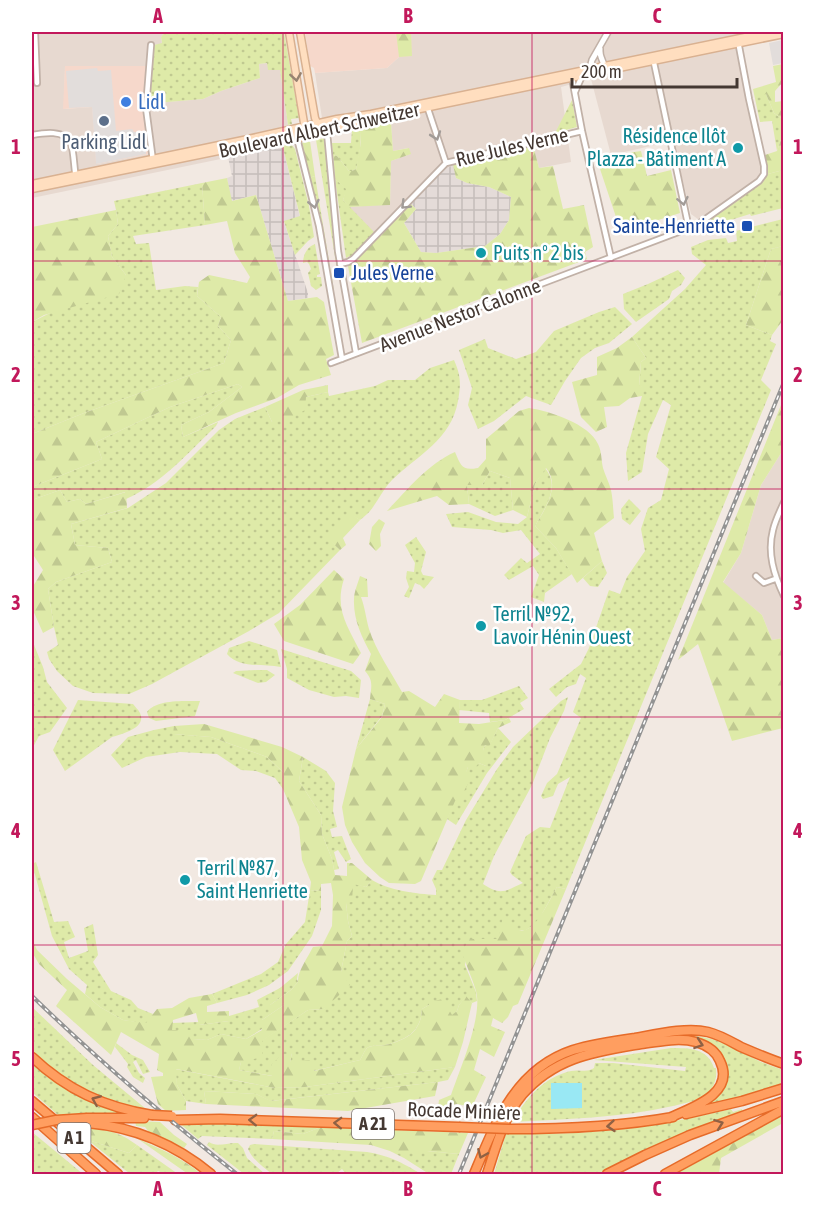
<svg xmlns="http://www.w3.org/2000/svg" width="815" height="1206" viewBox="0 0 815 1206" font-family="'Asap Condensed',sans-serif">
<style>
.residential{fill:#e7d9d0}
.commercial{fill:#f6d8cb}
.industrial{fill:url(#industrial-grid)}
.grass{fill:url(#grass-dots)}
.forest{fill:url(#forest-firs)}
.parking{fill:#e2dddb}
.water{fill:#99e8f4}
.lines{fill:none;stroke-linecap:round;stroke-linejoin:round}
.minor-casing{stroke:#c1b1a7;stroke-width:8}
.tertiary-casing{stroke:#c1b1a7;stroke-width:8}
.secondary-casing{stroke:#d9b191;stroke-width:9}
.motorway-casing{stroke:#e66b29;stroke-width:11}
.minor{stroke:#fff;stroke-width:4.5}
.tertiary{stroke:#fff;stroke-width:5}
.secondary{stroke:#ffdebf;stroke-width:6}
.motorway{stroke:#ff9e60;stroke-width:8}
.rail-casing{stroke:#939393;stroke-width:4}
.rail{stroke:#fff;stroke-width:1.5;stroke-dasharray:4.5;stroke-linecap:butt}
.motorway-bridge-casing{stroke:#e66b29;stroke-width:11;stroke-linecap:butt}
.motorway-bridge{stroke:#ff9e60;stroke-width:8}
.oneway{stroke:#988371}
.oneway2{stroke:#a29c98}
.oneway3{stroke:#8f6144}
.grid{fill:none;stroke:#c2185b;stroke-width:1.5;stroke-opacity:0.55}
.shop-dot{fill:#3f7fe0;stroke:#fff;stroke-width:2}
.service-dot{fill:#5c6f8a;stroke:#fff;stroke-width:2}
.culture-dot{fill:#0f9aa8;stroke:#fff;stroke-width:2}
.transit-dot{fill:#1a4fb4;stroke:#fff;stroke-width:2}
.labels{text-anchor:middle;stroke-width:5;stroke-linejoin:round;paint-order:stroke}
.shield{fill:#fff;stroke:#7c7470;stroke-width:1.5}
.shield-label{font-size:18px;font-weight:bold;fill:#443832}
.shop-label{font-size:20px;fill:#366cbe;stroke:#fff;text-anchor:start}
.street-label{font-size:20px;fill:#443832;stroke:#fff}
.culture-label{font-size:20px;fill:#0d838f;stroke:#fff;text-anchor:start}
.service-label{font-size:20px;fill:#4e5e75;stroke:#fff}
.transit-label{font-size:20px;fill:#164399;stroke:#fff;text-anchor:end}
.neatline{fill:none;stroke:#c2185b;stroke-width:2}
.grid-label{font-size:20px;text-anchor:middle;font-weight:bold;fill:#c2185b}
</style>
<defs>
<pattern id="industrial-grid" width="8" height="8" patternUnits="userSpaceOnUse" patternTransform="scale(1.5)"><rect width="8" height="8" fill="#e4dbd8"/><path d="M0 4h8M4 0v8" fill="none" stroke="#c5bdba"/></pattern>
<pattern id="grass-dots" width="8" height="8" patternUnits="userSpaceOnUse" patternTransform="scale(1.5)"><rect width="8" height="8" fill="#deeaa8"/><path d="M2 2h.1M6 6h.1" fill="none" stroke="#c0c991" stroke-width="1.8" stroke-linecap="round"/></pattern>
<pattern id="forest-firs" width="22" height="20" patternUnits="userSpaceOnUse" patternTransform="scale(1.5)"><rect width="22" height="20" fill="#deeaa8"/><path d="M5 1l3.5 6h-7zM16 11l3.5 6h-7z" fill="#c0c991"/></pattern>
</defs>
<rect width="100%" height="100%" fill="#f2e9e2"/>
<!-- residential -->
<path class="residential" d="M32,32H165L161,37L162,44L154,45L152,66H65L64,109L92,107L97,164L149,154L143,98H150L156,103L203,99L221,91L260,78L259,64L268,63L280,69L288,125L278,128L282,144L240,152V155L32,198Z
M411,32H759L737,36L764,166L763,176L702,222L691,214L673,141L611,155L591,79L561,87L571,162L539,168L533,145L453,165L444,170L377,236L349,207L390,204L391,161L410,154L408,148L393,151L391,122L342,132L338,115L322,118L315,73L387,68L399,57Z
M783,450V638L772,640L762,615L723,583L741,553L761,485Z"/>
<!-- commercial -->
<path class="commercial" d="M305,32H411L412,56L399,57L387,68L315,73L314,68L310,66Z
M65,66H146L143,98L149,154L96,164L92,107L63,109Z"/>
<!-- industrial -->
<path class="industrial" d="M282,144L300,217L284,222L308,293V298L288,301L256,195L231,201L227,178L232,176L228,157L240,155V152Z
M453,165L456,178L467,183L489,187L511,197L509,220L500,234L485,246L436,253L421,252L404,223L416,209L411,204L444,170Z"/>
<!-- grass -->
<path class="grass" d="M165,32H284L299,118L291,119L292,124L288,125L280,70H268L267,63L259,64L260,78L221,91L203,99L156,103L150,98L154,45L162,43L161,37Z
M754,94H766L774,113L781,118L783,115V134L777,151L772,121L760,122Z
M572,100L577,127L555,133Z
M361,128C361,142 360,156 356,169L352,171H349L337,156L333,155L332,143H351L352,130Z
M325,138L333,225L340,269H337L316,140Z
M286,143L291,144L295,149L309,206L314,237L308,241L295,255L284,221L300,216L282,144Z
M783,170V208L751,216L750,214L708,227L705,222L761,182L768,174Z
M315,176L334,291H332L309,178Z
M335,179L347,189L343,200L374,232L360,247L352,258L350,256L346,258Z
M202,183L205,225L133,236L136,244L149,243L156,290L185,286L198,287L197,296L221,317L218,326L231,340L224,363L84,413L32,434V322L126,275L112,257L108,236L118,224L116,210L114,201Z
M783,219V246L771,249L746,325L772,335L770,341L776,344L761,380L771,390L566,889L557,887L537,923L526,930H518L498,939H470L465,965L476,992L477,1001L472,1003L466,997L459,1005L457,1011L452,1016L429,1005L422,1009C421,1032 406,1040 385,1045C379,1047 373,1044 367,1048C364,1051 362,1057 360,1060L313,1071L290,1062L292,1053L273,1076L239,1070L241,1062L261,1041L308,1010L324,1009L341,972L347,941L352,936L348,921L346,903L353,883L366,887L372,880C388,890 417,894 436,895V889L432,880L437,870H442L466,820L497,769L513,747L561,701L568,697L564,711L550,738L532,785L494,856L483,884C501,896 505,891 523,883L512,875L510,872L526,836L540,827L550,828L570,777L558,784L553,796L543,799L541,796L547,783L557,774L581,718L573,712L586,678L580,674L576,684L567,687L556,697L549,689L581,664L589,648L609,590L620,594L627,577L645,551L641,529L648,508L661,500L669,469L656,457L671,405L663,400L648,434L642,472L628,481L626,453L642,396V387L639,386L641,362L646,358L632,337L685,289L706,265L692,254L691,247L708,240L726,238L728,243L737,241L736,231Z
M315,244L320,274L317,275V277H321L322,286L316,290L311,286L308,273L311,269L309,264L307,262L303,263C303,255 307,247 315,244Z
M678,270L685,278L681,285L672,291L669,299L636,322L624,309L623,294L648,284Z
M615,307L632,324L609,343L595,348L581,358L565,381L551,405L526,396L494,421L478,429L468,405L472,388L459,350L485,339L488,348L516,359L536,352L554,331L599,312Z
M454,360C461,376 461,384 458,401C451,440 418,455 392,480C384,488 379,499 373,507C370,512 365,516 360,520L351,515L328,538L340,550L279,613L249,631L152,684L129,694L93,693L73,686L57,671L49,659L47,652L58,645L54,627L48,589L56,582L112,562L108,548L75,545L71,524L128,508L166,483L219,430L235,419L265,407L272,422L306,397L328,392L329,396L375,386L388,380H415L430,368Z
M238,384L242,387L209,412L181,425L183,437L218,422L216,426C189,452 161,484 126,499L125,492L86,504L80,499L67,502L60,490L32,500V487L102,459L96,442L170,407Z
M545,468C561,487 545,508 535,526L556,548L572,574L545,593L544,602L531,597L539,575L533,566L509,580L504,575L521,558L527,563L540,554L521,530L503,533L491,530L452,527L446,514L468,512L496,522L518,524L527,517L535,484Z
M490,471L510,478L513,510L495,516L469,504L467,485H482Z
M629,499L641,511L630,525L622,519L621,509Z
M416,537L426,552L421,571L423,575L434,577L424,589L420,585L415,583L409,598L404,596L409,587L406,578L407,571L414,572L415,563L405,545Z
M602,561L607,573L598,587L590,586L583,578Z
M32,640L43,667L47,682L67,708L50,732L39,736L32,749Z
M249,641L277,650L281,667C262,663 240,669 227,654L229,648Z
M281,649L351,671L361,680L359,698L346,696L334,697L309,690L287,678V669Z
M257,670H267L275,675L266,682L258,683L233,673L236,671Z
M519,686L528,698L520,703L524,709L505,720L490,722L489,713L459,710L460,700H482Z
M370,699L385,704L382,716L356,749Z
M78,700L133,704C135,707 138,709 140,713C147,728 122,734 112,737L65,771L53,750Z
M200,701L195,716L156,721L149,718L147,712C156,699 185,701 200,701Z
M174,726V734L211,737L267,757L284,773L283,789L275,778L256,771L241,770L217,754L180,752L146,757L122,768L111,755L128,737L154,730Z
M498,728L511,742L487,773L456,825L447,819L468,767L479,763L486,766L483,750L485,745L489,746Z
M303,757L326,771L335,783L333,811L337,827L330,829L332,837L342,836L351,859L346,862L338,850L334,852L339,869L334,870L332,859L322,834L321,815L299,781Z
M36,862L54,922L68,921L75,937L64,942L69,958L88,951L84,928L93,924L98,955L93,962L111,991L131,1000L138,1008L153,1014L147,1024L123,1020L100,1007L85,994L87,985L69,969L52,936L32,864Z
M310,890L321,891V910L312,936L288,971L269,985L247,995L217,1003L212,994L261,974L278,962L286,944L305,922Z
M298,973L297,979L298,982L291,990L270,1005L283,1003L284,1005L262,1020V1029L246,1039L221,1034L207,1040L192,1039L172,1030V1023L199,1022V1025L229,1021V1016L259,1007L257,1000L280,988Z
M32,1007L93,1065L146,1109C101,1102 64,1085 32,1052Z
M690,1036C715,1036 735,1049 757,1060C765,1064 774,1067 783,1070V1083L755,1093L710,1105V1102L716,1097L724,1061L690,1038Z
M116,1043L132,1055L143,1060L150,1072L143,1074L136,1060L133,1062L139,1073L145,1078L143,1083L133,1077L127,1067L128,1064L115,1047Z
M671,1048C689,1048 708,1048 714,1068H716C717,1077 715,1086 708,1093C698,1101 685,1103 673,1106C620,1118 565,1119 511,1122C513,1117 515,1115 519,1111C532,1092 548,1076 571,1071C579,1069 587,1073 594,1068L595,1063H613L685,1071L686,1067L594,1060Z
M32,1060L35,1063L125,1112V1114L58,1115L32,1092Z
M455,1067L448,1080L438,1082L270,1101L256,1094L204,1091L206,1104L186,1101L177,1085L175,1069L275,1088L305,1087Z
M731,1109L733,1112L742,1109V1111L670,1139L599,1174H494L506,1134C534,1134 562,1134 590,1132C637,1129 685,1120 731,1109Z
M178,1122L321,1127L303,1134L274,1131L272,1139L202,1136L198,1139Z
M32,1132L83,1174H32Z
M88,1140L129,1153L137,1145L178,1174H165L158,1171L155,1174H130Z
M209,1142C217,1148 228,1142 238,1143L243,1148L247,1158L265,1174H244L207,1145Z
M254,1144L367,1152C390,1156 401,1162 421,1174H346L342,1169L336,1174H272C263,1167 253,1160 248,1149L250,1145Z
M390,1151H427L459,1154L451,1174H429L404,1158Z"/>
<!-- forest -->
<path class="forest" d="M396,32H411L412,56L399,57Z
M783,64V82L775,91V102L783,101V115L781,118L774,113L766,94H754L753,89L776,82L773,66Z
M391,122L393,151L409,148L411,154L391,161L390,205L349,207L343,200L346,189L335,179L333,155L337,156L349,171H352L356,169L361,142V128Z
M783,134V170L768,174L765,155L777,151Z
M310,141L315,176L309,178L301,143Z
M533,145L539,168L553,166L563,209L584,205L593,247L585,252L587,259L362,343L348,266L411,204L416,209L404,223L421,252L436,253L485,246L500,234L509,220L511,197L489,187L467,183L456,178L453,165Z
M641,151L647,176L671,170L680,213L621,232L598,163L608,161V156Z
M227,178L232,201L256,195L288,301L317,297L324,302L334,355L326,359L331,375L299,385L277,398L236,413L183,437L181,425L209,412L242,387L238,384L170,407L96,442L102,459L32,487V434L84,413L224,363L231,340L218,326L221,317L197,296L199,282L209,275L247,283L250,277L235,253L227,221L205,225L202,183Z
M116,210L118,224L108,236L112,257L126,275L119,294L44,315L32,322V227Z
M783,246V320L772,335L746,325L771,249Z
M632,337L646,358L641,362L639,385L643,387L642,396L630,398L619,406L604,407L607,427L596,432L581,417L572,382L597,375V357L617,348Z
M328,385V392L306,397L305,410L288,420L272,422L265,407L303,390Z
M783,400V450L761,485L741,553L723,582L762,615L772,640L783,638V728L732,741L698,644L678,660Z
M529,408C550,411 589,424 598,444C602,452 601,460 603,468C605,475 609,482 611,490C613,499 613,509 614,518L594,533L602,561L577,583L556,548L535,526C545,509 561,486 546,468L535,484L527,517L513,510L510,478L490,471L482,485H467L469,504L449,505L437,496L387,511C407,490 428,464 455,452C461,466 462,471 478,468L486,459V439L519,411Z
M60,490L67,502L80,499L86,504L126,492L127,508L71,524L75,545L108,548L112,562L56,582L48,589L54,627L43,633L32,608V588L43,570L34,556L32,557V500Z
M351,514L360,520L343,538L346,545L340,550L327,538Z
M379,519L385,523L380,534L381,546L376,551L369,544L372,527Z
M334,570L344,579C334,609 348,627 361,653L353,664L284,641L274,624L300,605Z
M360,576L367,579L368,597H361C365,608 366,618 369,629C376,651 391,672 402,692L409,691L435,707L444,694L460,700L459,723L479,724L505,720L509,718L511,722L498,728L489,747L485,745L483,750L490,756L486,766L479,763L473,770L468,767L466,773L469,781L462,797L455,801L421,881L415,884L389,883L380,877L365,863L352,842L345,825L342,807L356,749L382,717L385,704L370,699C371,687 374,681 365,671L371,654C362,638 353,619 354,599C354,592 358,583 360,576Z
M204,724L282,747L303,757L299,781L321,815L322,834L332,859L335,875L347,876V863H352L372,880L366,887L353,884L352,902L346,903L348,921L352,936L347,941L341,972L350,985L324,1009L308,1010L262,1041V1057L241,1062L239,1070L272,1076V1064L281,1055L292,1053L290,1062L310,1060L314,1071L360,1060C362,1057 364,1051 367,1048C373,1044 379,1047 385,1045C407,1040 421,1032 422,1009L429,1005V1002L443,999L452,1015L457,1011L459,1005L466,996L472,1003L463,1042L455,1067L305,1087L275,1088L176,1069L177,1085L186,1101V1110L166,1111L158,1104L151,1077L163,1076V1073L157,1070L159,1054L121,1032L111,1055L56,1006L67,990L39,964L32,952V939L37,950L67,979L100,1007L123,1020L146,1023L157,1009L172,1008L189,998L212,994L217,1003L207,1006V1012L229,1011V1021L199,1025L196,1013L173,1020L172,1030H191L193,1039L207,1040L221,1034L246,1039L262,1030V1020L284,1005L283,1003L272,1009L270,1005L291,990L298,982C297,972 308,957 313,947L322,946L332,926L333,895L331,883L321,884V891L310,890L311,882L302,860L299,827L283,789L284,773L267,757L211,737L173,734L174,726Z
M557,887L566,889L518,1004L513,1006L508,1017L502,1023L493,1018L491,1026L505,1032L494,1057L480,1049L474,1070L486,1077L472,1107L457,1104L438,1107L439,1100L451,1095C460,1069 483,1016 476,991C472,977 466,966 462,951L470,939H498L503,917C507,921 514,928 519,930C535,935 550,898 557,887Z
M438,1082L435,1096L348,1111L206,1104L204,1091L256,1094L271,1101Z
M783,1115V1123L721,1158L719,1174H676Z
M135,1121L160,1122L174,1135L187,1144L184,1148L149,1132L145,1127L136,1126Z
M321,1127L468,1133L459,1154L427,1151L398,1152L390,1151L371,1145L272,1139L274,1131L303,1134Z
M89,1128C111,1131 119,1132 137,1145L129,1153L88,1140Z
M138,1139C161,1149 182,1158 201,1174H188Z"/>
<!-- parking -->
<path class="parking" d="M783,40V63L773,65L769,43Z
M97,68L98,71L111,70L116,131L132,129L134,132H145L146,154L96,164L92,107L69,108L66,71Z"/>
<!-- water -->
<path class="water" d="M551,1083H582V1108L551,1109Z"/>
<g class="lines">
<!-- minor casing -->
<g class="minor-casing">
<path id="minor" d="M35,32L37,83
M151,45L146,108L153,161
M653,58L689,229
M572,78L582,131L611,258
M575,92L582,76
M427,106L446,163
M327,132L338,251L356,353
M32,135C43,133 65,129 71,144C74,151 74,169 76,178
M297,138L319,226L342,359
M340,264L348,262L353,259L446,163L582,131
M331,363L697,225L759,181L764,174V166L749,99L738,41
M784,502C780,511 775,521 773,530C767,553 774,575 784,596
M756,576L764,583L775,579"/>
</g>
<!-- tertiary casing -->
<g class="tertiary-casing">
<path id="tertiary" d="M600,49C599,58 605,62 604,68
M590,68L592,60L608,32"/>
</g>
<!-- secondary casing -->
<g class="secondary-casing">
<path id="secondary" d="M289,32L304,123L310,136
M300,32L315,118L319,127L327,132
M322,128L346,121
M270,138L304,131
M32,184L248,139L337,119L371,114L769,32
M32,189L258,143L288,140L310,136L357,122L784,34"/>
</g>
<!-- motorway casing -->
<g class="motorway-casing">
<path id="motorway" d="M32,1057C67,1090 104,1107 152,1115
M32,1101L118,1174
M686,1114L742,1101L784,1088
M32,1117L96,1174
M87,1118H144
M175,1120L220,1119L459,1127
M87,1123C134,1127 175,1144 211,1174
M509,1129C564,1129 618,1127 673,1117
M474,1174C495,1124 515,1069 573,1050C593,1044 614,1041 635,1038C657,1034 687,1027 708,1032C720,1035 730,1041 741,1047C755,1053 769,1059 784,1064
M487,1174C496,1147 503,1118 522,1095C555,1057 594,1052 641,1044C659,1042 678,1037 696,1042C706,1045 716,1051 720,1061C736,1094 691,1108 669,1118
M607,1174L645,1155L690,1135L784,1101
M665,1174L784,1109"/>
</g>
<!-- minor -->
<use href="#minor" class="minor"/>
<!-- tertiary -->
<use href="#tertiary" class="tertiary"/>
<!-- secondary -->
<use href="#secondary" class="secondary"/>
<!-- motorway -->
<use href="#motorway" class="motorway"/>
<!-- rail casing -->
<g class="rail-casing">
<path id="rail" d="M32,996C97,1059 166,1118 237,1174
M459,1174L784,382"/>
</g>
<!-- rail -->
<use href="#rail" class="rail"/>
<!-- motorway-bridge casing -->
<g class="motorway-bridge-casing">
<path id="motorway-bridge" d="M152,1115L172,1116
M32,1125L56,1120L87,1118
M459,1127L509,1129"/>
</g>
<!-- motorway-bridge -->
<use href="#motorway-bridge" class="motorway-bridge"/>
</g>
<!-- one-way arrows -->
<defs><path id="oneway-chevron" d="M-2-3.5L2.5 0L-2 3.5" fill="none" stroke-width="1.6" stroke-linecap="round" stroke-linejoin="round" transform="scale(1.5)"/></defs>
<use class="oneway" href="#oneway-chevron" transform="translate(296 77) rotate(81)"/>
<g class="oneway2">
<use href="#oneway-chevron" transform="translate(436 136) rotate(71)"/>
<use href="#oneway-chevron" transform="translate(683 201) rotate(78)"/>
<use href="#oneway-chevron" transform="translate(314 204) rotate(77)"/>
<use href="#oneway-chevron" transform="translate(405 205) rotate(135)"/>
</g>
<g class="oneway3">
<use href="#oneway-chevron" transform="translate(699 1044) rotate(19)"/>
<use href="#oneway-chevron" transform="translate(96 1100) rotate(-157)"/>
<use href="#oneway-chevron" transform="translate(253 1120) rotate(-178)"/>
<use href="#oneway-chevron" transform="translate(338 1123) rotate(-178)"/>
<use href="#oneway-chevron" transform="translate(719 1124) rotate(-20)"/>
<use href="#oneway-chevron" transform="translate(611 1126) rotate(175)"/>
<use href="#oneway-chevron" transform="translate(482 1154) rotate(113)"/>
</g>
<!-- grid -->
<path class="grid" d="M283,32V1174M532,32V1174M32,261H784M32,489H784M32,717H784M32,945H784"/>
<!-- markers -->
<circle class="shop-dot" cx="126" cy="102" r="6"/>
<circle class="service-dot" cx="104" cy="121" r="6"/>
<g class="culture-dot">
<circle cx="738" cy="148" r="6"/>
<circle cx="481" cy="253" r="6"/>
<circle cx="481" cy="626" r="6"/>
<circle cx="185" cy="880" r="6"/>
</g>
<g class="transit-dot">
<rect x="741" y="220" width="12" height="12" rx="3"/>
<rect x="333" y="267" width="12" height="12" rx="3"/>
</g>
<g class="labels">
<!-- shield labels -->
<g class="shield">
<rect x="352" y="1109" width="42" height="30" rx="4.5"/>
<rect x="57.5" y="1123" width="33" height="30" rx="4.5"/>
</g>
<g class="shield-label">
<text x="373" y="1130">A 21</text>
<text x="74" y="1144">A 1</text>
</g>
<!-- shop labels -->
<g class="shop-label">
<text x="138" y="109">Lidl</text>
</g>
<!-- street labels -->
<g class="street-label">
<text transform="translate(319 130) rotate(-12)" y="7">Boulevard Albert Schweitzer</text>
<text transform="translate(512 147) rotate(-13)" y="7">Rue Jules Verne</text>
<text transform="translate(460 315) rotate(-21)" y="7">Avenue Nestor Calonne</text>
<text transform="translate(464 1111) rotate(2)" y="7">Rocade Minière</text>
</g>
<!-- culture labels -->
<g class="culture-label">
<text x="726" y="143" text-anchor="end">Résidence Ilôt<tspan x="726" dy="23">Plazza - Bâtiment A</tspan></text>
<text x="493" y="260">Puits n° 2 bis</text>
<text x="493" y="621">Terril №92,<tspan x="493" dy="23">Lavoir Hénin Ouest</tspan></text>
<text x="197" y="875">Terril №87,<tspan x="197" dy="23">Saint Henriette</tspan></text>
</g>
<!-- service labels -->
<g class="service-label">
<text x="104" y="149">Parking Lidl</text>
</g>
<!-- transit labels -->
<g class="transit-label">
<text x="735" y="233">Sainte-Henriette</text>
<text x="351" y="280" text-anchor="start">Jules Verne</text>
</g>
</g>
<!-- border -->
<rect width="815" height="1206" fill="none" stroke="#ffffff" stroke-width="66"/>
<!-- scale -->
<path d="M572 78v9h165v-9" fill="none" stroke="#443832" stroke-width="3"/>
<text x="581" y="78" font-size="18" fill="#443832" stroke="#ffffff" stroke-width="4.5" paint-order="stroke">200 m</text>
<rect x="33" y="33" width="749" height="1140" class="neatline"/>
<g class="grid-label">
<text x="158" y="23">A</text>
<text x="408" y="23">B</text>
<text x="657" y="23">C</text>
<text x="16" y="154">1</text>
<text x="798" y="154">1</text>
<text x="16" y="382">2</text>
<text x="798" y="382">2</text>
<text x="16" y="610">3</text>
<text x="798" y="610">3</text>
<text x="16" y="838">4</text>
<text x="798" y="838">4</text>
<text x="16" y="1066">5</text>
<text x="798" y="1066">5</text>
<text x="158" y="1196">A</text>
<text x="408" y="1196">B</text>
<text x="657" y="1196">C</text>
</g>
</svg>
